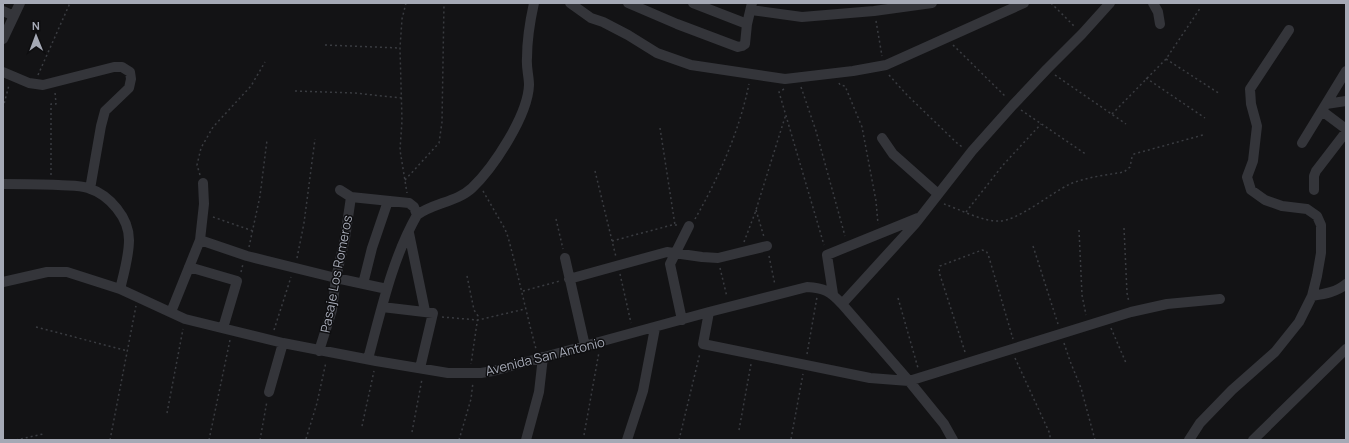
<svg xmlns="http://www.w3.org/2000/svg" width="1349" height="443" viewBox="0 0 1349 443" font-family="Manrope,sans-serif">
<style>
.lines{fill:none;stroke-linecap:round;stroke-linejoin:round}
.path{stroke:#3a3c41;stroke-width:1.5;stroke-dasharray:2 3;stroke-linecap:butt}
.minor{stroke:#34353a;stroke-width:10}
.labels{text-anchor:middle;stroke-width:3;stroke-linejoin:round;paint-order:stroke}
.street-label{font-size:13px;fill:#a5a9b5;stroke:#0e0e10}
</style>
<rect width="100%" height="100%" fill="#131315"/>
<g class="lines">
<!-- path -->
<path class="path" d="M406,3L402,19L400,48L402,121L400,150L407,193
M1051,3L1075,27
M876,21L882,56
M325,45L400,48
M953,45L1006,97
M1166,59L1220,94
M38,75L70,3
M889,75L907,95L959,145L963,147
M1055,75L1126,124
M1146,78L1205,118
M839,83L840,85L845,86L862,127L876,201L878,224
M801,87L816,131L845,236
M784,89L779,92L824,245
M295,91L354,93L402,98
M3,108L9,85
M1021,110L1087,155
M1112,114L1166,59L1201,7
M660,128L675,225
M595,171L616,257
M51,175V104H56L55,92
M200,175L197,165L201,148L213,127L251,86L265,62
M405,180L439,143L442,122L444,3
M483,191L505,229L508,237C518,274 526,312 536,349
M944,204C959,209 983,222 999,221C1018,221 1051,193 1070,184C1087,177 1106,175 1124,172L1130,167L1132,157L1134,154L1203,135
M756,210L764,237
M966,212L1003,165L1041,124
M213,217L253,231
M556,219L563,249
M695,219C719,177 739,132 749,84
M1124,228L1127,293L1129,302
M1079,230L1082,295L1086,315
M612,241L672,225H678
M744,242L755,213L786,114
M1033,246L1058,324
M249,247L260,196L267,140
M769,256L775,285
M297,258L304,223L315,139
M720,268L727,297
M241,272L243,264
M620,274L631,323
M467,276L474,310L478,316L471,364
M523,291L560,281
M898,298L918,368
M442,317L478,320L525,309
M36,327L128,351
M1111,328L1126,363
M274,330L291,277
M1064,343L1070,361L1081,388L1095,440
M965,352L939,272L940,266L982,250L986,251L988,254L1013,339
M807,354L817,297
M1015,358L1050,434V440
M167,413L183,329
M362,426L374,371
M739,430L751,364
M412,432L422,379
M584,435L599,352
M306,439L317,403L326,362
M791,439L803,374
M16,440L43,434
M110,440L136,306
M209,440L230,340
M260,440L267,401
M459,440L471,399L473,382
M679,440L700,353"/>
<!-- minor -->
<path class="minor" d="M570,3L591,18L603,22L628,35L657,53L691,65L785,79L853,71L886,65L1024,3
M628,3L677,24L738,47L742,46L745,44L747,24L752,3
M693,3L747,24
M1153,3L1158,12L1160,24
M751,10L802,17L874,11L932,3
M3,11L14,16
M3,39L20,3
M3,72L29,83L43,85L114,67H122L130,72L131,79L129,88L105,111L101,126L90,189
M1326,104L1346,101
M1322,111L1346,129
M882,138L893,154L938,194
M1302,143L1346,71
M3,184C21,184 40,184 58,185C68,186 79,185 88,188C110,195 129,218 129,240C129,256 124,273 120,289
M340,190L351,197L409,203L414,207L417,215
M1314,190V176L1316,171L1346,132
M409,233L425,311
M200,240L247,256L336,278L387,289
M565,258L585,346
M189,267L237,281L223,328
M569,279L667,252L702,257L718,258L767,246
M3,282L47,272H67L120,289L185,319L283,343L376,361L448,373H481L493,371L709,312L807,287C824,288 830,291 842,304L909,381L944,424L953,440
M363,284L372,248L388,201
M833,294L827,255L918,218
M1312,296C1324,294 1337,292 1346,284
M842,304L915,224L972,151L1013,105L1047,69L1082,34L1110,3
M382,307L433,313L420,368
M171,312L200,240L204,204L203,183
M709,312L703,344L870,378L909,381L1131,312L1167,304L1220,299
M682,320L670,264L689,226
M319,351L332,310L336,278L345,238L351,197
M368,359C381,311 392,259 417,215C433,203 457,202 472,188C494,167 528,115 529,85C529,76 526,67 527,58C527,39 530,21 534,3
M269,392L283,343
M526,440L539,392L543,357
M627,440L643,391L655,328
M1189,440L1200,423L1232,390L1275,352L1299,322L1312,296L1317,276L1321,253V225L1317,216L1307,209L1282,206L1265,200L1251,190L1247,177L1253,161L1257,126L1251,104L1250,89L1289,30
M1253,440L1346,349"/>
</g>
<g class="labels">
<!-- street labels -->
<g class="street-label">
<text transform="translate(336 274) rotate(-79)" y="5">Pasaje Los Romeros</text>
<text transform="translate(545 356) rotate(-14)" y="5">Avenida San Antonio</text>
</g>
</g>
<!-- border -->
<rect width="1349" height="443" fill="none" stroke="#a5a9b5" stroke-width="8"/>
<!-- north arrow -->
<g transform="translate(36 36) rotate(359)" stroke="#0e0e10" stroke-width="3" paint-order="stroke">
<path d="M0-3L7 15L0 10L-7 15Z" fill="#a5a9b5"/>
<text y="-6" font-size="11" font-weight="bold" text-anchor="middle" fill="#a5a9b5">N</text>
</g>
</svg>
